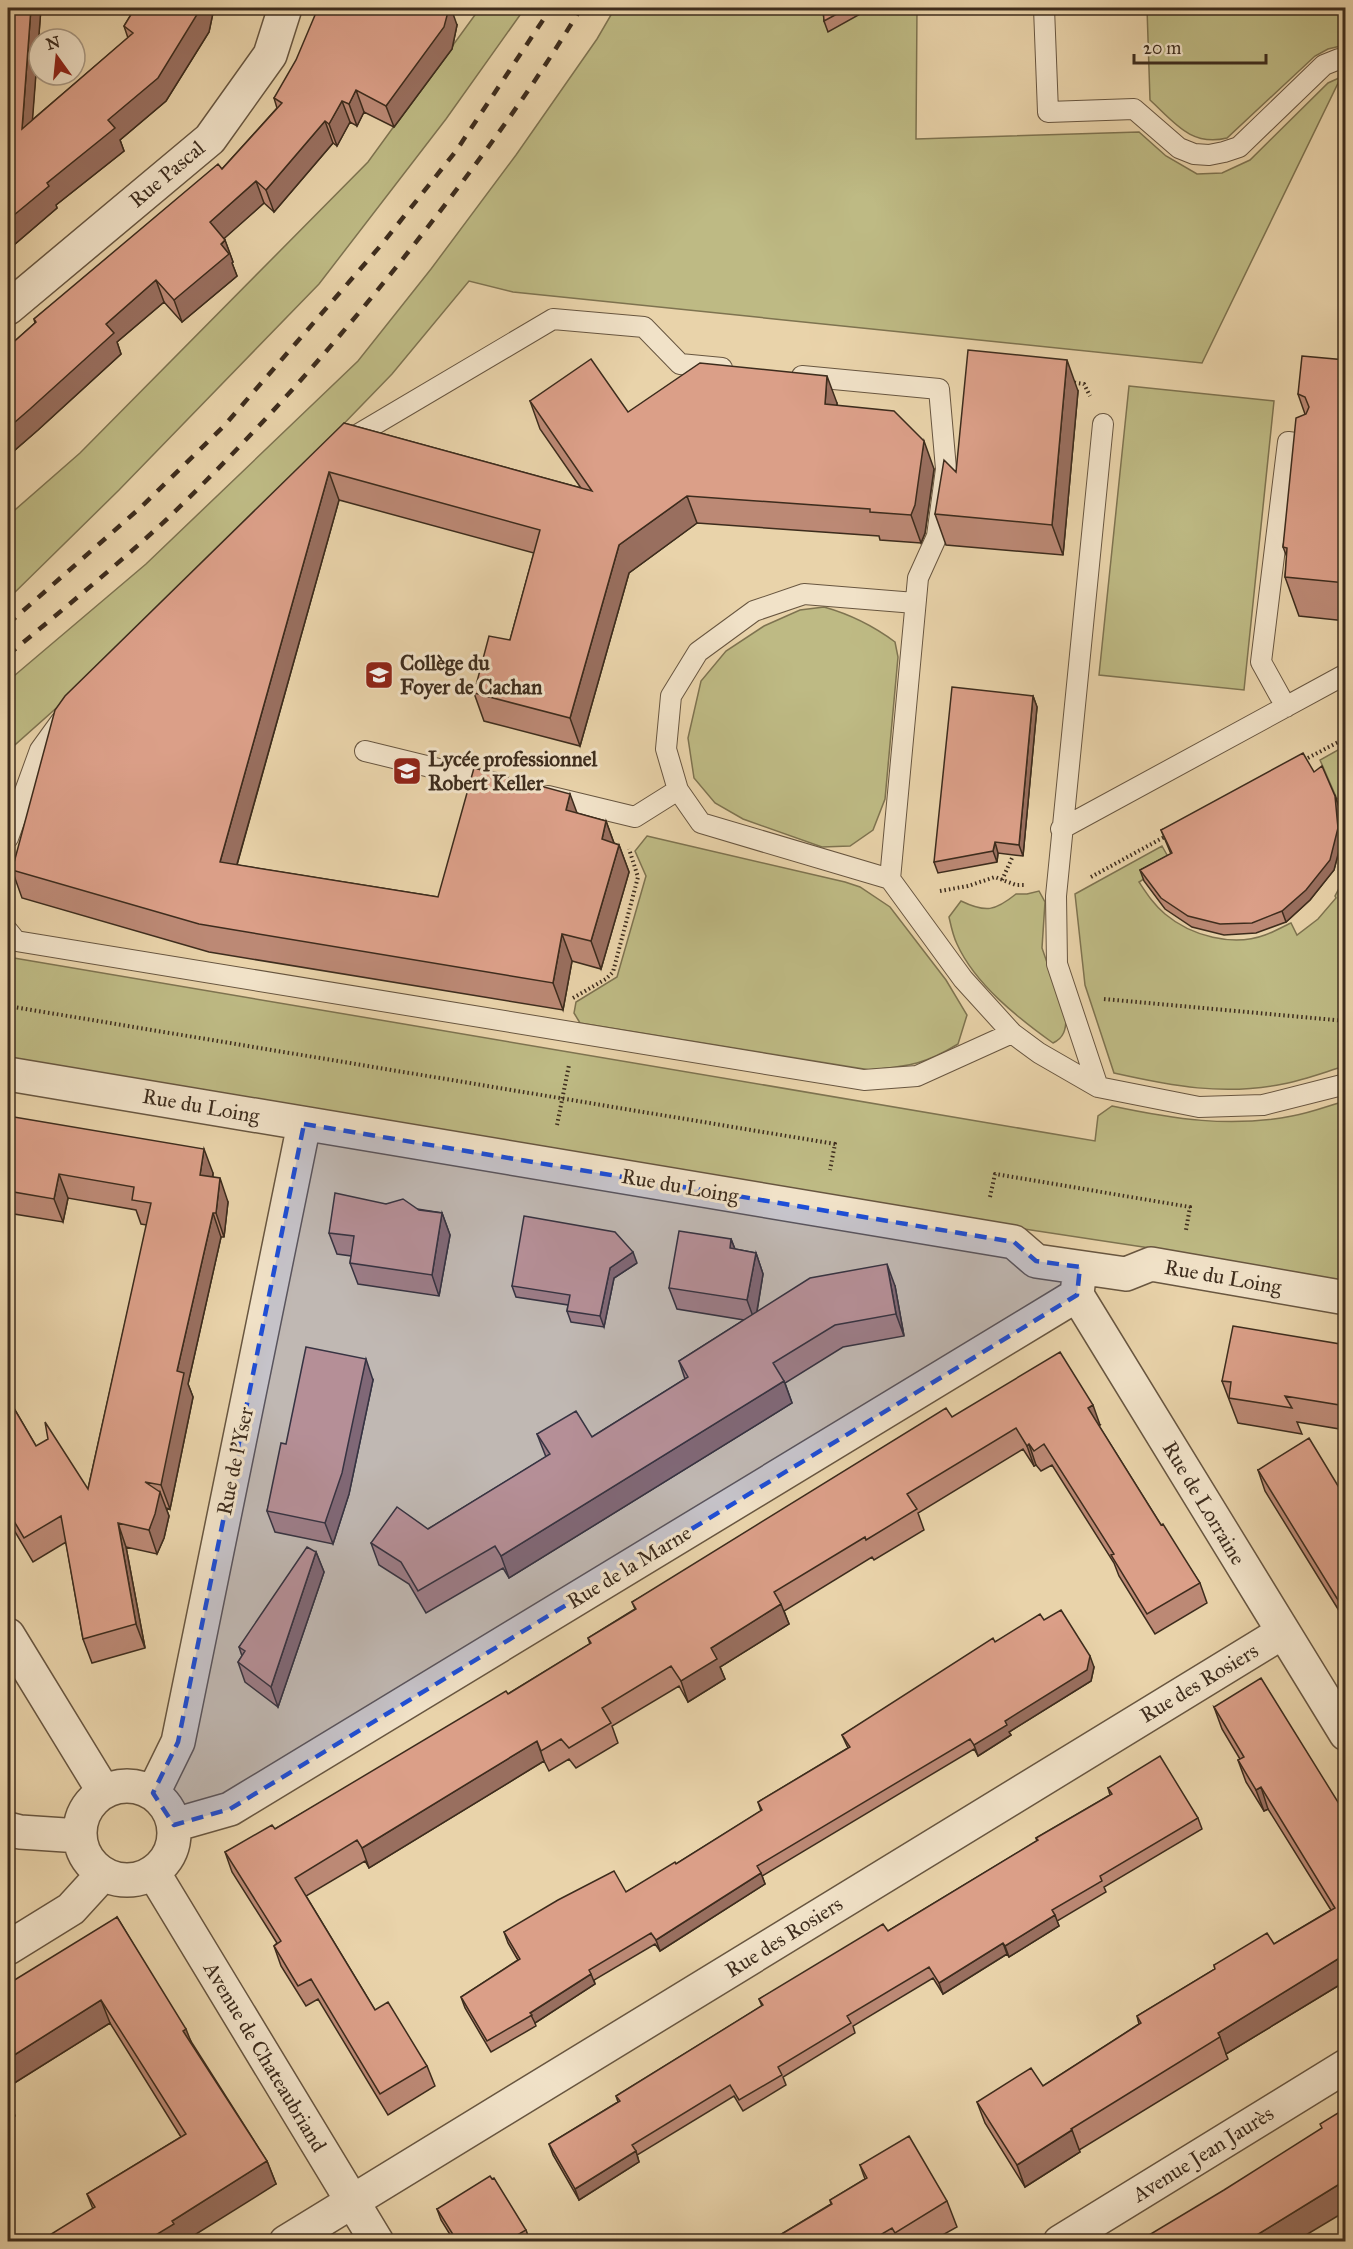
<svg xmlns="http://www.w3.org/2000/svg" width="1353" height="2249" viewBox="0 0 1353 2249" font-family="'IM FELL Great Primer',serif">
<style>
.green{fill:#beba84;stroke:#7e7350;stroke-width:1.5}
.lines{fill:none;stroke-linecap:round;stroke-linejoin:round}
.lane-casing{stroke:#685640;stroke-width:22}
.street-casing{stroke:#685640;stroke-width:36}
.path{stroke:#3d2c1d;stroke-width:4;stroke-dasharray:1.5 3;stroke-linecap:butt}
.lane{stroke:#f1e2c8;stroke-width:20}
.street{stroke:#f1e2c8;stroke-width:33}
.rail{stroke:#3d2c1d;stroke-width:4.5;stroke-dasharray:10 10;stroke-linecap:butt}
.wall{fill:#bc8975;stroke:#3d2c1d;stroke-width:1.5}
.shaded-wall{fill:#996f5f;stroke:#3d2c1d;stroke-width:1.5}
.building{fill:#db9f88;stroke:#3d2c1d;stroke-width:1.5}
.marked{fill:#1d4ed8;fill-opacity:0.2;stroke:#1d4ed8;stroke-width:4.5;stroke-dasharray:12 8;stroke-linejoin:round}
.labels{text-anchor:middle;stroke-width:6;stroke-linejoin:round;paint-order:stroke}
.street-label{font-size:21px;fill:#3d2c1d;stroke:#f1e2c8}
.poi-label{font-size:21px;font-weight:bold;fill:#3d2c1d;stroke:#f1e2c8;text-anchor:start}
</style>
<rect width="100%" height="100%" fill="#e9d3aa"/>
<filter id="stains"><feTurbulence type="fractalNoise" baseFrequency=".00333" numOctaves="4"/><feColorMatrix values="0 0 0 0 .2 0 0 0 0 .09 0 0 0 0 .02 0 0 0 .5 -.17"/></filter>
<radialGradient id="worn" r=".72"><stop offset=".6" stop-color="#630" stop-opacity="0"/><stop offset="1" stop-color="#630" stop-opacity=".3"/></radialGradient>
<!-- green -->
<path class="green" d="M480,8H525L446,119L319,284L119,490L8,599V516L80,453L368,162Z
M615,8H917L916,139L1139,132L1166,156L1197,174L1222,173L1250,160L1328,83L1341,77L1202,363L513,292L469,281L392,374L204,568L116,655L8,751V681L146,564L358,361L431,269L516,155L597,39Z
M1147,8H1345V45L1328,49L1315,56L1227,138C1191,147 1174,122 1150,100Z
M1129,386L1274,401L1244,690L1099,675Z
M824,607C849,614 875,627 895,642L898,657L885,799L873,830L850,846L822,847L743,819L715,803L694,778L688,738L701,681L726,651L764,626L800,610Z
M1345,746V796L1337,799L1320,760Z
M647,836L845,882L860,887L890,907L946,980L967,1015L958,1044C924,1065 908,1066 870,1070L580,1023L574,1013L576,1002L617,977L646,876L635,851Z
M1162,846L1171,862L1139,882C1147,894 1154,905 1165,914C1191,936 1233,947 1265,935C1274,932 1282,927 1291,923L1297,935L1318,919L1336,898L1335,896L1345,877V1066C1325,1072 1304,1080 1283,1084C1223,1096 1172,1086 1114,1073L1085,985L1075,894Z
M1039,891L1045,902L1042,948L1066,1018C1066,1029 1064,1038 1053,1043C1018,1018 975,984 957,944C953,936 951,926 949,917L961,901C986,913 995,911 1016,894H1027Z
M8,957L1095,1141L1098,1116L1112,1106C1173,1119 1230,1128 1292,1116C1310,1113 1328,1106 1345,1101V1281L1196,1255L972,1221L8,1060Z"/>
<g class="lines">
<!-- lane casing -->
<g class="lane-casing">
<path id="lane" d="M1044,8L1048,112L1134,109L1179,148L1194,154L1209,155L1224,152L1239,147L1324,65L1339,59H1346
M802,376L939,389L946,469L937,536L918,578L890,879
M345,442L553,319L644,327L680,364L722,368
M915,603L804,594L754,611L698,652L671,696L666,749L678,790L701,823L890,879L963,979L1012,1033L1039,1053L1098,1087L1199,1107L1263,1105L1346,1084
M1286,707L1261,662L1288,442L1311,445
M365,751L496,783
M548,796L635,817L678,790
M1061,829L1346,674
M8,838L40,750L61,721
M8,931L16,941L864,1080L917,1076L1012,1033
M1098,1087L1057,964L1056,896L1103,424"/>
</g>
<!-- street casing -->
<g class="street-casing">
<path id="street" d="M8,308L210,139L270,55L285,8
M8,1074L1014,1242L1036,1261L1126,1274L1151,1264L1346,1298
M1079,1275L1077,1295L1346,1734
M8,1635L104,1792
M80 1833a47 47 0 1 1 94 0a47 47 0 1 1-94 0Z
M153,1793L178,1742L304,1124
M174,1825L230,1809L1077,1295
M8,1829L20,1832L80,1836
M153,1872L377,2242
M8,1948L71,1909L103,1874
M286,2242L1283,1632
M1060,2242L1346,2066"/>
</g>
<!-- path -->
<path class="path" d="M1070,382L1084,384L1090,396
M1304,760L1346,738
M1091,877L1166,836
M1002,880L1012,858
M940,891L968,886L995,877L1016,885H1025
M573,998L606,979L613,972L638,877L629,849
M1104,999L1346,1021
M8,1006L835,1144L830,1170
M557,1125L569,1065
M990,1197L995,1174L1190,1207L1186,1230"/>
<!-- lane -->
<use href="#lane" class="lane"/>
<!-- street -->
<use href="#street" class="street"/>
<!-- rail -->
<path class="rail" d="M8,624L140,508L224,426L382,244L456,151L551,8
M8,655C61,611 115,567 166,520C257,433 342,337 420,237C478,163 533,88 581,8"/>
</g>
<!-- wall -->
<path class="wall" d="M41,8L32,120L128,38L124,26L135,8H214L209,32L166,101L120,140L124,151L56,205L57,208L8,250Z
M823,8H871L828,32L824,21Z
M457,25L452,49L394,127L364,112L357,126L350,122L337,146L333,143L274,212L264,203L224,238L233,262L232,263L237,276L182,322L164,302L117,342L121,354L38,430L8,456V347L35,323L34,319L222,169L277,108L274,98Z
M1346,360V621L1299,616L1285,577L1287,557L1283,547L1305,414L1298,394Z
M1078,391L1063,555L946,545L935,514L956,472Z
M530,401L628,412L837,403V405L934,469L925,533L921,543L880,540L879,536L697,523L629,573L580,746L484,721L474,693L510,640L534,553L339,500L237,865L438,897L577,813L606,821L614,843L619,845L629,872L601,969L572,961L563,1010L209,952L22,898L12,870L344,423L581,488L540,429Z
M1033,696L1037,707L1023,856L998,853L997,862L938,873L934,862Z
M1314,772L1335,796L1339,807L1342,839L1334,870L1310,900L1286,922L1256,933L1224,935L1192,927L1165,909L1144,881L1140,870L1171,854L1161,830Z
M8,1116L213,1173V1177L228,1202L224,1237H221L188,1384L193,1397L170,1509L166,1508L169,1516L164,1538L157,1554L126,1547L145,1648L92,1663L83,1639L66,1542L33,1562L8,1520V1398L36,1446L88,1489L147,1225L141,1224L136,1210L68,1198L63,1222L8,1213Z
M386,1204L442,1213L450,1235L439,1296L358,1284L350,1263L351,1256L337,1254L329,1233Z
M731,1239L735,1249L756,1253L763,1274L757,1312L895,1286L904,1336L843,1347L785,1383L792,1403L509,1578L503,1568L426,1613L409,1584L379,1565L371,1543L428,1529L546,1457L537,1434L592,1437L685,1379L679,1361L744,1320L677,1309L669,1288Z
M637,1263L614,1278L604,1327L571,1322L567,1311L568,1305L516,1297L512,1286Z
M1346,1345V1430L1297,1422L1302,1434L1238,1423L1222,1381Z
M373,1380L349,1494L333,1544L275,1532L267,1511L286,1444Z
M952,1417L1100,1425L1099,1426L1161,1525L1200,1583L1207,1603L1155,1634L1119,1576L1114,1563L1052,1465L1041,1471L1036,1465L1034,1466L1023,1449L918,1513L924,1530L874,1560L872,1557L784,1611L789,1624L720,1667L725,1679L688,1702L679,1686L612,1726L618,1743L576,1768L569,1759L549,1771L544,1761L369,1868L365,1861L306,1896L375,2010L427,2066L435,2086L388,2115L318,1999L306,2006L281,1966L274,1946L277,1943L232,1872L225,1852L275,1829L508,1694L590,1644L588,1638L635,1609L632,1602Z
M1258,1470L1346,1499V1622L1265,1491Z
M316,1552L324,1572L278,1707L245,1682L238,1662L242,1656L239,1647Z
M1044,1620L1094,1667L1091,1681L1009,1732L1011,1735L978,1756L974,1749L762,1876L765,1884L660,1951L655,1944L594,1980L595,1984L535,2023L536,2026L491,2052L465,2008L461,1997L518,1960L508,1943L504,1932L626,1892L676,1864L761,1811L758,1802L848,1748L842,1735L995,1642Z
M1214,1707L1346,1815V1981L1226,2054L1228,2059L1079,2150L1080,2152L1025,2187L985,2123L977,2102L1043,2086L1139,2024L1137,2016L1215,1969L1214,1965L1274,1944L1331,1910L1268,1809L1264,1811L1246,1782L1238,1760L1240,1759L1222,1729Z
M1108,1788L1198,1818L1202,1829L1104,1887L1106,1892L1057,1921L1059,1926L1009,1957L1007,1954L943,1994L933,1978L853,2026L855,2033L783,2077L786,2085L743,2111L734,2096L637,2155L639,2162L579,2200L553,2155L549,2144L618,2102L616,2096L762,2006L759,1999L888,1931L1037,1841L1036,1838L1110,1795Z
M117,1917L192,2043L267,2161L276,2184L93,2209L87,2194L181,2137L110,2023L8,2087Z
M8,2094L15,2116L8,2121Z
M860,2165L947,2201L957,2227L932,2241H770L831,2204L830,2200L865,2179Z
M437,2209L526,2230L530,2241H454L441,2220Z"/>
<!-- shaded-wall -->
<path class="shaded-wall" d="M31,8H41L30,152L22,129Z
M201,8H214L209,32L166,101L120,140L124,151L56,205L57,208L8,250V220L47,183L108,120Z
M449,8H451L457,25L452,49L394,127L386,106Z
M356,90L364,112L357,126L349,104Z
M342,101L350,122L337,146L329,124Z
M325,121L333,143L274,212L266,190Z
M256,181L264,203L218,244L210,222Z
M225,240L233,262L232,263L237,276L182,322L174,300Z
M156,280L164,302L117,342L121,354L38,430L8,456V428L106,324Z
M1067,360L1078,391L1063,555L1052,525Z
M827,376L837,403L835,431L825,404Z
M924,441L934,469L925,533L921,543L911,515Z
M329,472L339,500L230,889L220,862Z
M687,496L697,523L629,573L580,746L570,718L619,545Z
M1033,696L1037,707L1023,856L1019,845Z
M570,794L580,821L566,810Z
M1335,796L1339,807L1342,839L1334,870L1310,900L1286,922L1282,911Z
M606,821L616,849L602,839Z
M995,842L998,853L997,862L993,851Z
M619,845L629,872L601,969L591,941Z
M562,934L572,961L563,1010L553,983Z
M204,1149L213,1173L209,1199L200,1175Z
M59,1174L68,1198L63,1222L54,1199Z
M220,1178L228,1202L224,1237L216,1213Z
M213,1213L221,1237L188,1384L193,1397L170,1509L161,1485L177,1371Z
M442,1213L450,1235L439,1296L432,1275Z
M731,1239L739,1260L730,1248Z
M633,1252L637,1263L614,1278L604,1327L600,1316L610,1268Z
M756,1253L763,1274L755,1322L747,1300Z
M887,1264L895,1286L904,1336L896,1314Z
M366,1359L373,1380L349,1494L333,1544L325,1523Z
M784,1381L792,1403L509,1578L501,1556Z
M1093,1405L1100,1425L1095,1428L1088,1408Z
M1029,1444L1036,1465L1034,1466L1027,1446Z
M160,1492L169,1516L164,1538L157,1554L149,1530Z
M118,1523L126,1547L145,1648L136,1624Z
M316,1552L324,1572L278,1707L271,1687Z
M781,1604L789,1624L720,1667L725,1679L688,1702L681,1681L711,1648Z
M1090,1656L1094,1667L1091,1681L1009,1732L1011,1735L978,1756L974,1745Z
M537,1741L544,1761L369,1868L362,1848Z
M1261,1787L1268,1809L1264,1811L1256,1790Z
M761,1873L765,1884L660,1951L656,1940Z
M1055,1915L1059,1926L1009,1957L1005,1946Z
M1003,1943L1007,1954L943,1994L939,1983Z
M1341,1957L1346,1970V1981L1226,2054L1220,2037L1218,2033Z
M591,1974L595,1984L535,2023L530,2013Z
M101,2000L110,2023L8,2087V2059Z
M186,2029L195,2052L183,2031Z
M1072,2130L1080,2152L1025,2187L1017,2165Z
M636,2151L639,2162L579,2200L575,2189Z
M267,2161L276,2184L185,2241H146L172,2221Z
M1346,2180V2211L1296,2241H1247Z"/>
<!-- building -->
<path class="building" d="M8,8H31L22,129L133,33L124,26L135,8H201L158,78L108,120L115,128L47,183L49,186L8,220Z
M318,8H449L444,27L386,106L356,90L349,104L342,101L329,124L325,121L266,190L256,181L210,222L225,240L221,244L229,254L174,300L156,280L106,324L114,333L30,409L8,428V347L36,322L34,319L218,164L222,169L282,103L274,98L296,60Z
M823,8H848L824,21Z
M968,350L1067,360L1052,525L935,514L944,460L956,472Z
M1302,356L1346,360V583L1285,577L1287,548L1283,547L1296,418L1306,414L1309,407L1305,397L1298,394Z
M591,359L628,412L700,363L827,376L825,404L894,411L924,441L915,505L911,515L870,512V509L687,496L619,545L570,718L474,693L489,636L510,640L540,530L329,472L220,862L438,897L474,768L570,794L566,810L606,821L602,839L619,845L591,941L562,934L553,983L199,924L12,870L55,710L65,696L344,423L592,491L530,401Z
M952,687L1033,696L1019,845L995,842L993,851L934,862Z
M1303,753L1314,772L1322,766L1335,796L1338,828L1330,860L1306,890L1282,911L1252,923L1220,924L1188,916L1161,898L1140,870L1172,853L1161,830Z
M8,1116L204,1149L200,1175L220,1178L216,1213H213L177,1371L184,1373L161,1485L145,1482L160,1492L155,1514L149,1530L118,1523L136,1624L83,1639L61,1516L24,1538L8,1511V1398L36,1446L48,1439L45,1422L88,1489L151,1203L132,1200L134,1187L59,1174L54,1199L8,1191Z
M335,1193L386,1204L403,1199L419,1210L442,1213L432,1275L350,1263L354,1236L329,1233Z
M524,1216L615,1232L633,1252L610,1268L600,1316L567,1311L570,1295L512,1286Z
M679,1231L731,1239L730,1248L756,1253L747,1300L669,1288Z
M887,1264L896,1314L835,1325L773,1363L784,1381L501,1556L495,1546L418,1591L401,1562L371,1543L397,1507L428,1529L550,1454L537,1434L576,1411L592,1437L688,1377L679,1361L810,1278Z
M1233,1326L1346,1345V1406L1285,1396L1292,1408L1229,1398L1231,1382L1222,1381Z
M306,1347L366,1359L342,1473L325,1523L267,1511L281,1443L286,1444Z
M1060,1352L1093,1405L1088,1408L1161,1525L1163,1524L1200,1583L1147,1614L1111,1555L1114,1554L1044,1444L1034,1451L1029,1444L1027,1446L1016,1428L907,1494L917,1509L866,1540L865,1537L774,1592L781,1604L711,1648L717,1659L681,1681L671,1666L602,1708L611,1723L569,1748L561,1739L541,1751L537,1741L362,1848L357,1840L295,1878L375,2010L388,2002L427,2066L380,2094L311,1979L298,1986L274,1946L281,1941L225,1852L272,1825L275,1829L506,1691L508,1694L591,1643L588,1638L636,1609L632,1602L946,1408L952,1417Z
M1309,1438L1346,1499V1501L1342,1503L1346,1509V1613L1258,1470Z
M307,1547L316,1552L271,1687L238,1662L245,1651L239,1647Z
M1061,1610L1090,1656L1087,1670L1005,1721L1007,1725L974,1745L970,1739L757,1866L761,1873L656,1940L651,1933L589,1970L591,1974L530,2013L532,2015L487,2041L461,1997L520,1959L504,1932L558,1900L614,1871L626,1892L675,1862L676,1864L762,1810L758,1802L850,1747L842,1735L993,1638L995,1642L1040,1614L1044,1620Z
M1261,1678L1346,1815V1963L1341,1957L1218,2033L1220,2037L1071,2129L1072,2130L1017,2165L977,2102L1031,2068L1043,2086L1141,2023L1137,2016L1215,1969L1214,1965L1267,1933L1274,1944L1335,1908L1261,1787L1256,1790L1238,1760L1244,1757L1214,1707Z
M1160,1756L1198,1818L1100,1876L1102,1881L1052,1910L1055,1915L1005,1946L1003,1943L939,1983L929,1967L847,2016L851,2023L778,2067L782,2075L739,2100L730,2085L632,2145L636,2151L575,2189L549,2144L620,2101L616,2096L763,2005L759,1999L883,1924L888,1931L1038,1840L1036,1838L1112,1794L1108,1788Z
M117,1917L186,2029L183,2031L267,2161L172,2221L174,2224L146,2241H40L95,2207L87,2194L186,2134L101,2000L8,2059V1984Z
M1346,2108V2180L1247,2241H1139L1224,2190L1322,2128L1320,2124Z
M909,2136L947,2201L895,2233L892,2228L870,2241H770L832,2204L830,2200L867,2178L860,2165Z
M490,2176L492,2179L494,2178L526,2230L507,2241H457L437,2209Z
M10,2235L14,2241H8V2237Z"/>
<!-- marked area -->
<path class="marked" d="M304,1124L1014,1242L1036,1261L1080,1267L1077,1295L230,1809L174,1825L153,1793L178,1742Z"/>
<!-- icons -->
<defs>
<g id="school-square" transform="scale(1.5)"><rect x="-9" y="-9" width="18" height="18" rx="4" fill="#8f2418" stroke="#f1e2c8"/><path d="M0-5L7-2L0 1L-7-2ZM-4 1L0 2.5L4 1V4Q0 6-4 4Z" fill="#fff"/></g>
</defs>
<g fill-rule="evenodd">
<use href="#school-square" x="379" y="675"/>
<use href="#school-square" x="407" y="771"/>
</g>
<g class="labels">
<!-- street labels -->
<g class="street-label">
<text transform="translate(167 174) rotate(-40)" y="7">Rue Pascal</text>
<text transform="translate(201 1106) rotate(10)" y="7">Rue du Loing</text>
<text transform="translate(680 1186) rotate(10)" y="7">Rue du Loing</text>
<text transform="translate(1223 1277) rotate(10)" y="7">Rue du Loing</text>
<text transform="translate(235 1461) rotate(-78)" y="7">Rue de l'Yser</text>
<text transform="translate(1204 1503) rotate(59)" y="7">Rue de Lorraine</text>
<text transform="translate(629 1567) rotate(-31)" y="7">Rue de la Marne</text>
<text transform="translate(1199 1683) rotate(-31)" y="7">Rue des Rosiers</text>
<text transform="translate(784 1937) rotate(-32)" y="7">Rue des Rosiers</text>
<text transform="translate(265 2057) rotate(59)" y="7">Avenue de Chateaubriand</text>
<text transform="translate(1203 2154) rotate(-32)" y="7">Avenue Jean Jaurès</text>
</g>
<!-- poi labels -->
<g class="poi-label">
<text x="400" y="670">Collège du<tspan x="400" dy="24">Foyer de Cachan</tspan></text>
<text x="428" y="766">Lycée professionnel<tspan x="428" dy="24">Robert Keller</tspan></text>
</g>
</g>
<!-- margin -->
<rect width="1353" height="2249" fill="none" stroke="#e9d3aa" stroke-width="30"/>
<rect x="9" y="9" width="1335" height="2231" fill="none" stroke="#3d2c1d" stroke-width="3"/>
<rect x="15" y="15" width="1323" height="2219" fill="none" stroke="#3d2c1d" stroke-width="1.5"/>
<!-- north arrow -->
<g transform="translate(57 57) rotate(345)"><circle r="28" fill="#f1e2c8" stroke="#a99984" stroke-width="1.5"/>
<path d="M0-4.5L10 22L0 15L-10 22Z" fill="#8f2418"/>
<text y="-9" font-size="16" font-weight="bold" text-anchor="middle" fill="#3d2c1d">N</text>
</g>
<!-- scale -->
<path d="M1134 54v9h132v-9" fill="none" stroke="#3d2c1d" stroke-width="3"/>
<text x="1143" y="54" font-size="18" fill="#3d2c1d" stroke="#f1e2c8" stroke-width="4.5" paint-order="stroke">20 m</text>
<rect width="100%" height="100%" filter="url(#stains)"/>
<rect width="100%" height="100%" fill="url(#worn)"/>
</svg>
